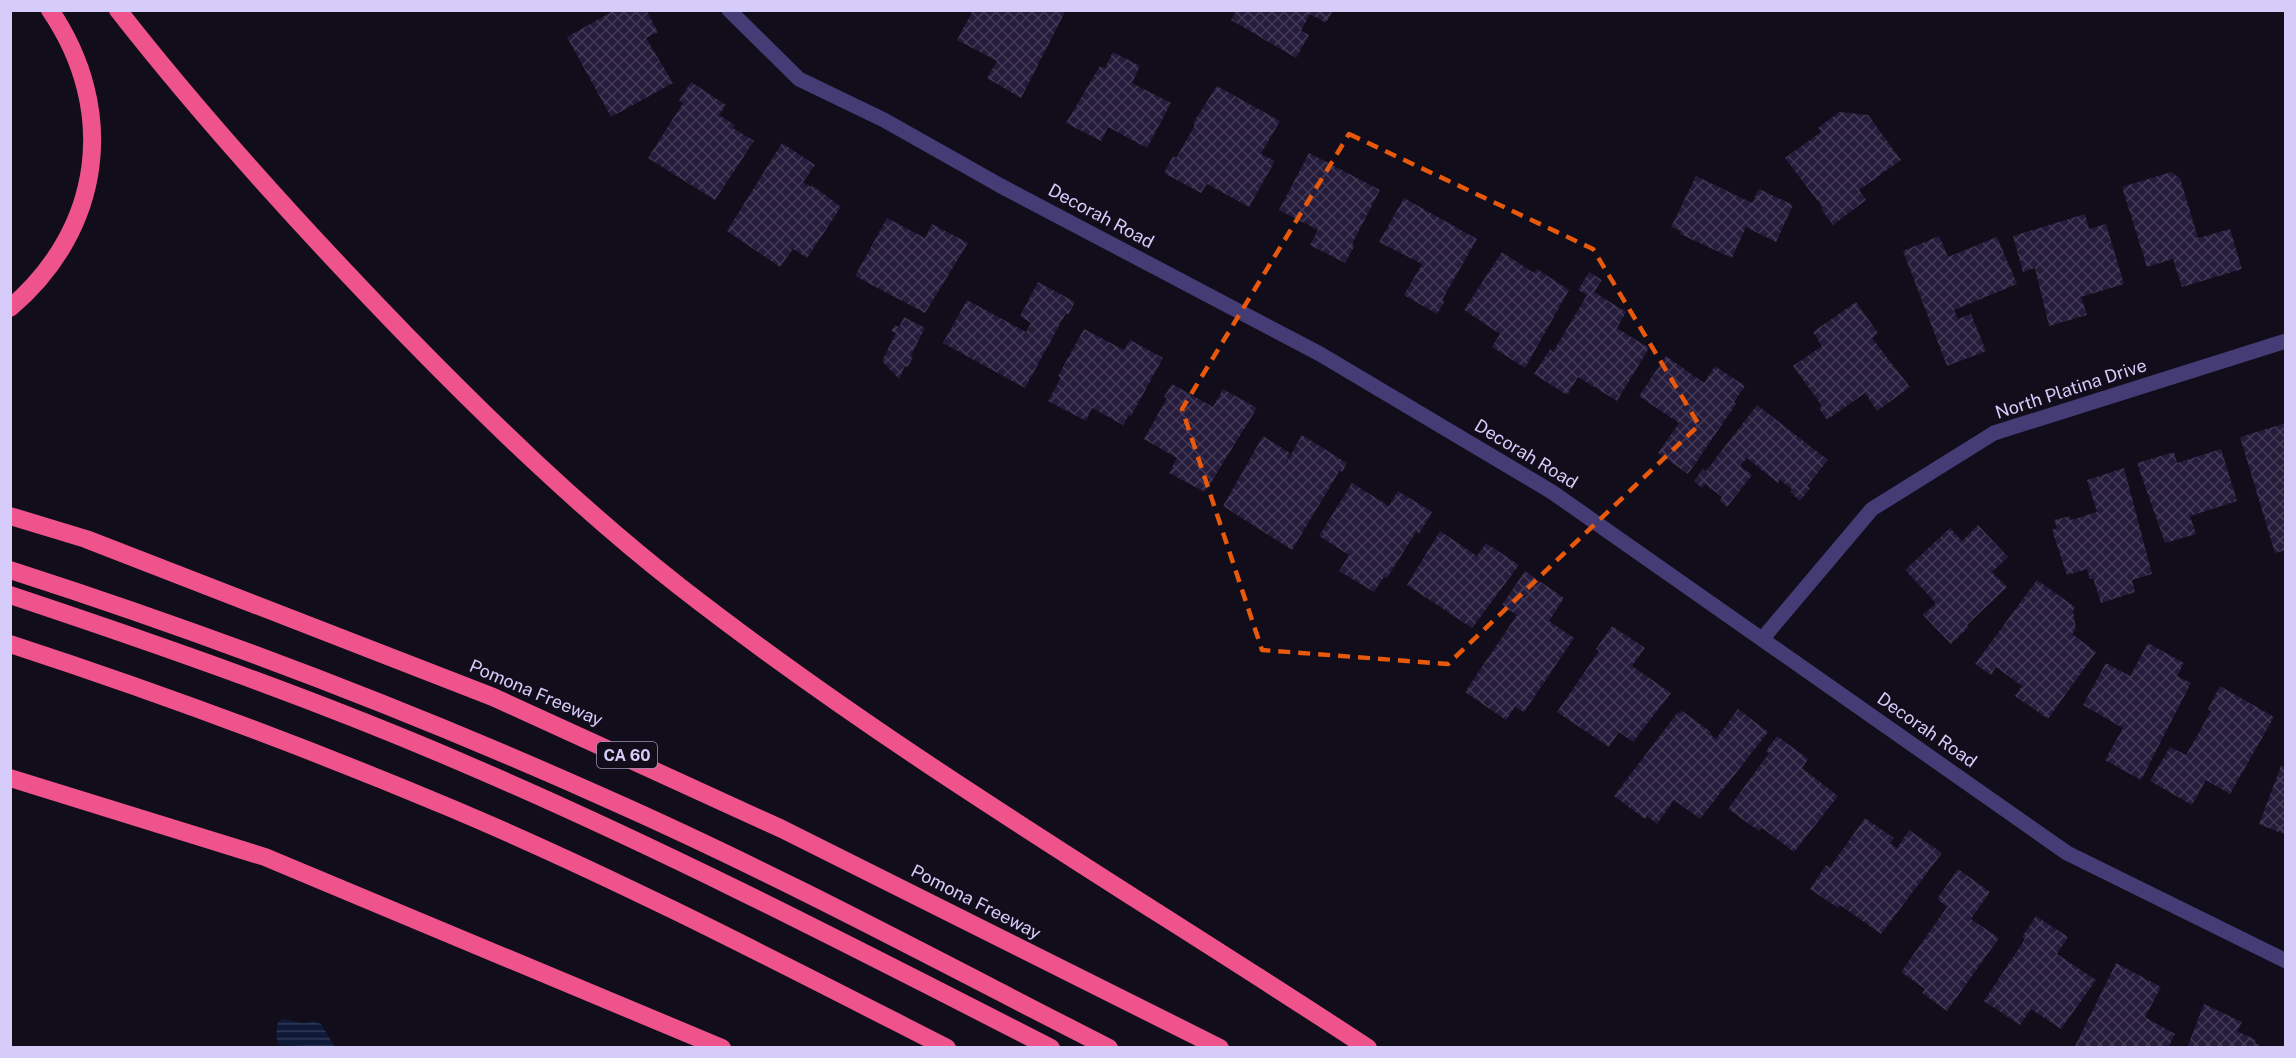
<svg xmlns="http://www.w3.org/2000/svg" width="2296" height="1058" viewBox="0 0 2296 1058" font-family="'Public Sans',sans-serif">
<style>
.water{fill:url(#water-rules)}
.building{fill:url(#building-cross-hatch)}
.lines{fill:none;stroke-linecap:round;stroke-linejoin:round}
.minor{stroke:#453c76;stroke-width:15}
.motorway{stroke:#ee538c;stroke-width:18}
.marked{fill:none;stroke:#e8590c;stroke-width:4.5;stroke-dasharray:12 8;stroke-linejoin:round}
.labels{text-anchor:middle;stroke-width:4.5;stroke-linejoin:round;paint-order:stroke}
.shield{fill:#110d1b;stroke:#9b93b7;stroke-width:1.5}
.shield-label{font-size:16px;font-weight:bold;fill:#d6ccfa}
.street-label{font-size:18px;fill:#d6ccfa;stroke:#110d1b}
</style>
<defs>
<pattern id="water-rules" width="6" height="5" patternUnits="userSpaceOnUse" patternTransform="scale(1.5)"><rect width="6" height="5" fill="#0f1a38"/><path d="M0 2.5h6" fill="none" stroke="#313a56"/></pattern>
<pattern id="building-cross-hatch" width="8" height="8" patternUnits="userSpaceOnUse" patternTransform="scale(1.5)"><rect width="8" height="8" fill="#251b3a"/><path d="M0 0l8 8M0 8l8-8" fill="none" stroke="#443b57"/></pattern>
</defs>
<rect width="100%" height="100%" fill="#110d1b"/>
<!-- water -->
<path class="water" d="M283,1019L303,1023L313,1021L321,1024L335,1047L278,1045L276,1034L278,1022Z"/>
<!-- building -->
<path class="building" d="M615,10H646L658,32L646,38L673,83L611,117L567,37Z
M973,10H1066L1021,98L987,78L997,61L957,40Z
M1237,10H1333L1326,23L1310,14L1301,31L1309,35L1296,58L1231,20Z
M1113,52L1140,66L1132,83L1171,103L1147,148L1108,127L1101,141L1066,123L1100,66L1105,68Z
M691,82L726,105L719,115L735,125L733,128L754,141L715,200L648,158L683,103L679,101Z
M1217,86L1280,121L1261,154L1275,161L1249,207L1207,184L1201,193L1164,173L1173,156L1176,158L1195,125L1193,123Z
M1839,112L1868,115L1901,160L1859,190L1866,200L1833,225L1821,209L1823,208L1785,158L1821,132L1818,128Z
M782,143L815,165L803,182L811,187L812,185L841,207L807,258L793,249L780,267L727,231Z
M1309,153L1380,190L1352,244L1355,245L1345,263L1310,245L1318,230L1279,210Z
M2171,172L2180,178L2198,238L2230,229L2242,269L2182,287L2173,259L2147,267L2122,187Z
M1696,176L1752,203L1759,189L1793,205L1776,242L1746,227L1732,258L1680,234L1681,231L1671,227Z
M1404,198L1477,239L1442,300L1445,301L1437,314L1404,295L1422,264L1379,242Z
M2085,214L2089,229L2106,224L2124,284L2081,297L2087,315L2049,326L2035,268L2023,272L2013,236Z
M887,218L925,238L932,224L968,243L925,313L855,276Z
M1939,236L1948,257L1997,237L2017,284L1954,310L1958,319L1971,314L1986,351L1947,366L1903,251Z
M1502,252L1534,273L1537,269L1569,290L1525,368L1492,347L1500,334L1464,310Z
M1589,272L1602,280L1594,292L1626,312L1617,328L1649,348L1617,401L1578,377L1567,395L1534,374L1550,349L1553,352L1587,295L1578,290Z
M1038,282L1075,302L1068,315L1066,313L1025,388L943,343L967,300L1026,332L1031,323L1020,316Z
M1856,302L1878,333L1872,338L1910,387L1877,411L1865,393L1827,420L1819,408L1822,406L1793,366L1822,346L1813,332Z
M904,317L925,328L911,355L913,356L908,367L905,366L899,379L882,361L896,333L891,331L895,325L899,327Z
M1084,329L1124,350L1130,340L1163,358L1131,416L1129,415L1123,425L1092,408L1086,421L1048,401L1061,378L1058,376Z
M1666,356L1704,383L1715,366L1745,386L1734,402L1736,404L1688,474L1658,453L1679,423L1639,396Z
M1172,384L1213,407L1223,389L1257,408L1205,492L1169,473L1177,458L1144,439L1167,398L1164,397Z
M1757,405L1828,460L1807,486L1810,488L1800,501L1790,492L1792,489L1780,480L1778,483L1747,458L1740,466L1752,475L1727,507L1720,501L1722,497L1705,484L1702,488L1694,481L1703,469L1706,471Z
M2286,423V550L2275,553L2240,437Z
M1302,435L1347,463L1342,472L1340,470L1292,550L1223,506L1263,436L1290,453L1285,465Z
M2221,449L2237,501L2190,516L2196,534L2165,543L2137,463L2174,452L2177,463Z
M2124,468L2152,574L2132,580L2135,592L2101,603L2093,578L2090,579L2087,569L2067,575L2052,530L2057,528L2054,520L2070,516L2071,520L2097,512L2087,480Z
M1352,483L1389,506L1398,491L1432,512L1419,534L1416,532L1387,578L1384,577L1374,592L1339,571L1349,555L1319,536Z
M1978,525L2008,557L1992,572L2007,587L1967,625L1969,627L1951,644L1923,615L1936,603L1905,570L1950,528L1962,541Z
M1440,531L1477,556L1486,543L1519,565L1472,628L1407,585Z
M1525,571L1564,598L1549,621L1574,638L1524,712L1515,707L1506,720L1465,692L1517,615L1502,605Z
M2037,580L2075,607L2073,611L2076,629L2072,634L2096,652L2048,719L2015,696L2022,686L1996,667L1991,675L1975,664Z
M1612,626L1645,648L1632,666L1671,693L1633,742L1619,732L1609,747L1557,712L1599,651L1596,649Z
M2148,643L2184,663L2177,676L2191,683L2141,780L2105,760L2123,728L2083,705L2106,663L2130,676Z
M2220,686L2274,717L2230,794L2206,780L2192,805L2150,781L2170,747L2186,755L2211,711L2208,709Z
M1738,709L1768,732L1700,819L1674,800L1657,824L1647,816L1645,819L1614,796L1678,712L1680,713L1682,711L1711,732L1710,734L1716,739Z
M1777,736L1808,759L1802,768L1838,796L1794,852L1762,828L1759,831L1728,809L1769,753L1766,751Z
M2281,766L2286,768V835L2259,824Z
M1865,818L1894,838L1890,843L1897,848L1909,830L1942,853L1881,934L1840,905L1838,908L1810,889L1826,865L1830,867Z
M1958,869L1990,892L1971,919L1999,938L1947,1011L1922,993L1925,989L1901,972L1947,907L1937,899Z
M2036,916L2068,937L2057,954L2096,980L2061,1029L2031,1009L2020,1025L1984,1001L2025,939L2022,937Z
M2116,963L2161,987L2145,1017L2175,1034L2168,1048H2074Z
M2204,1004L2242,1022L2237,1031L2256,1040L2255,1043L2264,1048H2187Z"/>
<g class="lines">
<!-- minor -->
<path class="minor" d="M729,10L799,79L884,120L1001,186L1320,354L1552,492L2067,853L2286,961
M1763,638L1872,509L1994,433L2286,341"/>
<!-- motorway -->
<path class="motorway" d="M118,10C208,125 306,232 407,336C493,424 582,510 679,586C897,756 1137,896 1368,1048
M10,308C103,229 118,110 50,10
M10,516L86,539L493,697L782,829L1220,1048
M10,570C215,636 416,713 612,801C781,876 944,964 1109,1048
M10,595C166,647 320,701 470,766C668,851 859,950 1051,1048
M10,644C160,693 308,748 453,809C621,880 784,965 947,1048
M10,778L265,857L722,1048"/>
</g>
<!-- marked area -->
<path class="marked" d="M1349,134L1593,249L1699,425L1448,664L1262,650L1182,409Z"/>
<g class="labels">
<!-- shield labels -->
<rect class="shield" x="597" y="742" width="60" height="26" rx="4.5"/>
<g class="shield-label">
<text x="627" y="761">CA 60</text>
</g>
<!-- street labels -->
<g class="street-label">
<text transform="translate(1101 216) rotate(28)" y="6">Decorah Road</text>
<text transform="translate(2071 389) rotate(-18)" y="6">North Platina Drive</text>
<text transform="translate(1526 454) rotate(31)" y="6">Decorah Road</text>
<text transform="translate(536 693) rotate(23)" y="6">Pomona Freeway</text>
<text transform="translate(1927 730) rotate(35)" y="6">Decorah Road</text>
<text transform="translate(976 902) rotate(27)" y="6">Pomona Freeway</text>
</g>
</g>
<!-- border -->
<rect width="2296" height="1058" fill="none" stroke="#d6ccfa" stroke-width="24"/>
</svg>
